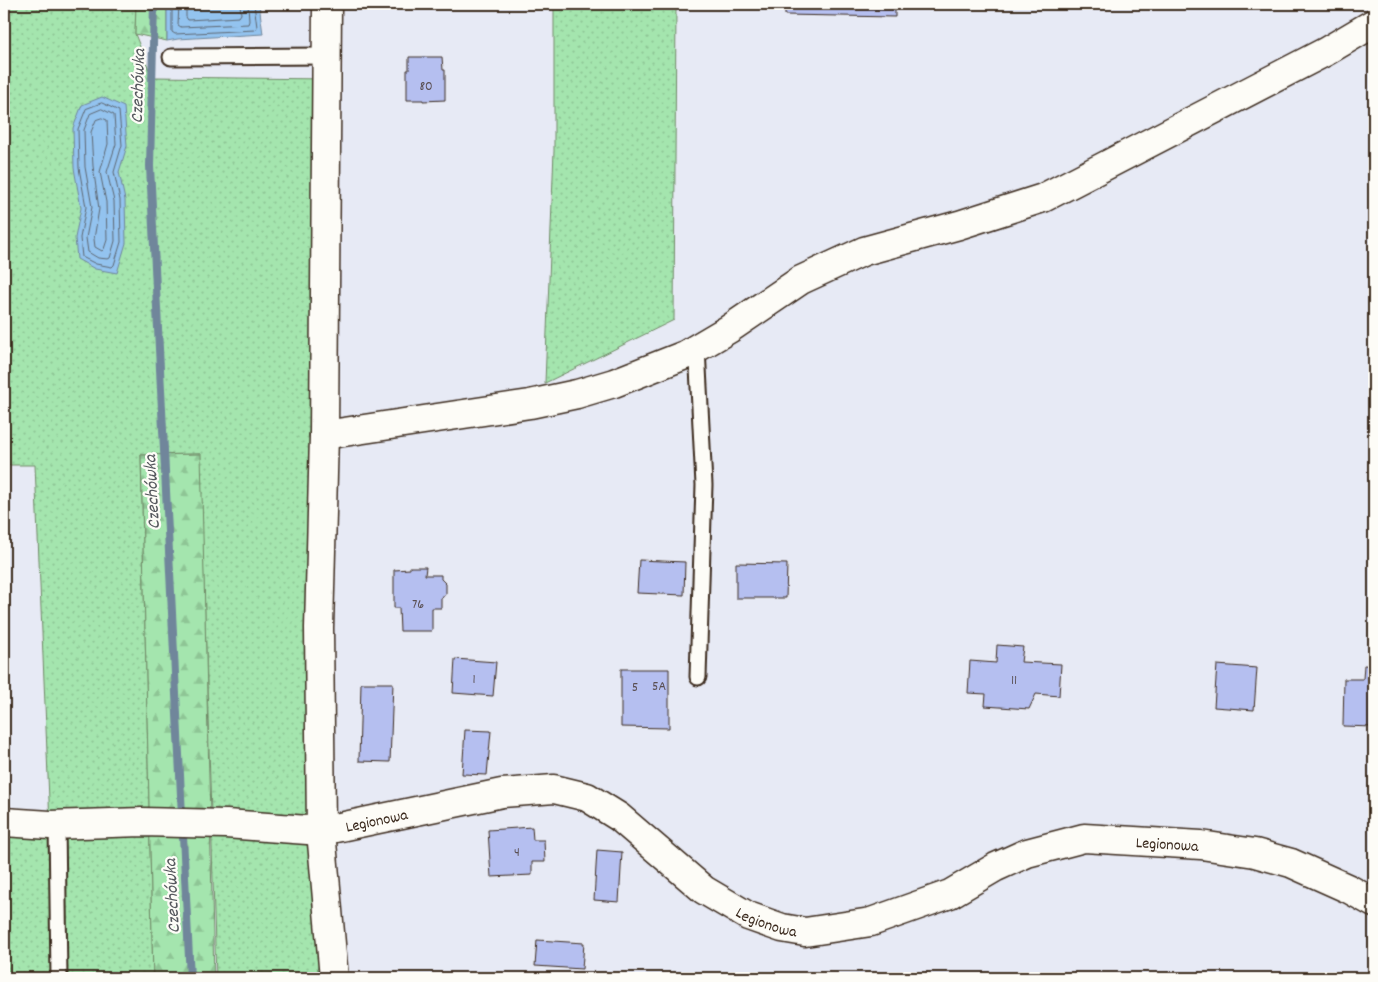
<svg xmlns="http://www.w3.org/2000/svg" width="1378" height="982" viewBox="0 0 1378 982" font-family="Dekko,sans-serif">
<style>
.grass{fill:url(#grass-dots);stroke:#708866}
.forest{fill:url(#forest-firs);stroke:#708866}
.water{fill:#93c3ef;stroke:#70869b}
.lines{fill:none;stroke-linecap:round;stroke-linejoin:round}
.shore{stroke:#5e6772;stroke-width:1}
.stream{stroke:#70869b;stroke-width:8}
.building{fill:#b5bff0;stroke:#3b2a1e}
.lane-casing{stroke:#3b2a1e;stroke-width:19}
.street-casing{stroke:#3b2a1e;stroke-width:31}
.lane{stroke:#fdfcf7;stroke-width:15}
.street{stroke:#fdfcf7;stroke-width:28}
.labels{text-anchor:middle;stroke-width:4.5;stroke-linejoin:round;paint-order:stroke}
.number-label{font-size:14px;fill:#5a4f52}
.street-label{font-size:16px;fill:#3b2a1e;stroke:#fdfcf7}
.water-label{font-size:18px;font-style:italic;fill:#55585d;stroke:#fdfcf7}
</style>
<defs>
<pattern id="grass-dots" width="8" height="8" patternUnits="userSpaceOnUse" patternTransform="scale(1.25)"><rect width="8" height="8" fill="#a4e5ae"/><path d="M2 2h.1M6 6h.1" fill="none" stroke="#8ec595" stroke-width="1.8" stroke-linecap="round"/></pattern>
<pattern id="forest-firs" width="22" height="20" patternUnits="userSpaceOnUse" patternTransform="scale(1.25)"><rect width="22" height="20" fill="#a4e5ae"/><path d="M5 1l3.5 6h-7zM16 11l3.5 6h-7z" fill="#8ec595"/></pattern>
</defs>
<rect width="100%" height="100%" fill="#e7eaf5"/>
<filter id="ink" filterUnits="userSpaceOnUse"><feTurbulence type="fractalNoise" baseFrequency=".02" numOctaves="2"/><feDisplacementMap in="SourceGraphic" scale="10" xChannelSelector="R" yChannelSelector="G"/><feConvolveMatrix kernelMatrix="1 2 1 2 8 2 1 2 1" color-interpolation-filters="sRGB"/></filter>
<g filter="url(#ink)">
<!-- grass -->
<path class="grass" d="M4,4H136L135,34L152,77L327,79L324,978H216L200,454L141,455L153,978H4V822L50,824L35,465H4Z
M554,4H676L674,320L545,383L554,151Z"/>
<!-- forest -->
<path class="forest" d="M136,4H167V41L135,34Z
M201,454L214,978H153L141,455Z"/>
<!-- water -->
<path class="water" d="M167,4H259L263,34L178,39L167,41Z
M102,97L124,107L127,146L119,172L125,200L126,243L117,273L95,269L77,259L75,238L81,208L74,168L73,128L82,105Z"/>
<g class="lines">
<!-- shore -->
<path class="shore" d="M172,4V32L175,34L255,30L257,27L254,4
M179,4L178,25L181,27L248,24L249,21L248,4
M186,4V17L188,20L239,17L241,14L240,4
M102,103L119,111L122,145L114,172L120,200L121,242L114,265L112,267L96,264L82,257L80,238L86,207L79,168L78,129L86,109Z
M102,109L114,115L116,144L107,172L114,201L115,241L110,258L108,259L98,258L88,252L86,238L92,207L85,167L84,130L90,114Z
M102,118L107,120L108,144L100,172L106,202L107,240L104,249L102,251L95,247L94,239L99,209L93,166L91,132L96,120Z"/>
<!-- stream -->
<path class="stream" d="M154,4L150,166L190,978"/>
</g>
<!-- building -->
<path class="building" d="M785,4H895V17L785,15Z
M409,57H442L443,70H445V100L423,101V100H407V70H409Z
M639,560L685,562L684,595L637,593Z
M736,563L787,564L786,598H736Z
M410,567H426L425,575H441V579L446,584V593L442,598H441V608H432V631H400L399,608H394V570L410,569Z
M997,645L1023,647L1021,662L1061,664L1059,696L1036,694L1029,709L985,706L986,694L968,693L970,661L996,663Z
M455,659L496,662L493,696L453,693Z
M1217,665L1257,668L1254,710L1214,707Z
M1364,665L1374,666V727L1343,726L1344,679H1363Z
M621,669H669V728L621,727Z
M361,683H393L390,762L359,761Z
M465,730L491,731L487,775L462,774Z
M532,827L533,840H544L545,862H532V875L491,877L488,830Z
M597,850L622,852L619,902L594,900Z
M537,940L584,943L582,969L535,966Z"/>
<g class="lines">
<!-- lane casing -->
<g class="lane-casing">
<path id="lane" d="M171,57L327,56
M697,348L704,485L698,677
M57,824L59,978"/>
</g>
<!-- street casing -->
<g class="street-casing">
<g id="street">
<path d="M327,4L324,435L319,628L321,831L334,978"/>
<path d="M324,435L530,404L577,394L614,383L685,355L729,329L801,280L864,251L959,225L1043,198L1325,52L1374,23"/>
<path id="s1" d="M4,822L50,825L142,822L226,824L321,831L502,793L554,789L587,797L619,817L704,890L748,916L782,928L805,932L871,922L950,894L996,867L1027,853L1084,838L1201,845L1255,853L1291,863L1349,889L1374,903"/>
</g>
</g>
<!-- lane -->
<use href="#lane" class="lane"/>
<!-- street -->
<use href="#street" class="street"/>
</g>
</g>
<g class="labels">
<!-- number labels -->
<g class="number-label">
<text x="426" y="90">80</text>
<text x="418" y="608">76</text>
<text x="474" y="683">1</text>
<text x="1014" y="684">11</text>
<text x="659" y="690">5A</text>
<text x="635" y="691">5</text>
<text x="517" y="856">4</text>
</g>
<!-- street labels -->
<g class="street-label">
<text dy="6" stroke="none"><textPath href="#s1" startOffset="374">Legionowa</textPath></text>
<text dy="6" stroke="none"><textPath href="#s1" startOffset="1229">Legionowa</textPath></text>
<text dy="6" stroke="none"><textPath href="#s1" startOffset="809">Legionowa</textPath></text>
</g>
<!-- water labels -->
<g class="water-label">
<text transform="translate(137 86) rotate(-88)" y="6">Czechówka</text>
<text transform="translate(151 492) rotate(-93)" y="6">Czechówka</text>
<text transform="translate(171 896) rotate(-93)" y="6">Czechówka</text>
</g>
</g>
<!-- margin -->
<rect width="1378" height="982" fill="none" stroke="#fdfcf7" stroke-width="20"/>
<rect x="10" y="10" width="1358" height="962" fill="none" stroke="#3b2a1e" stroke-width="2" filter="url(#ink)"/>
</svg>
